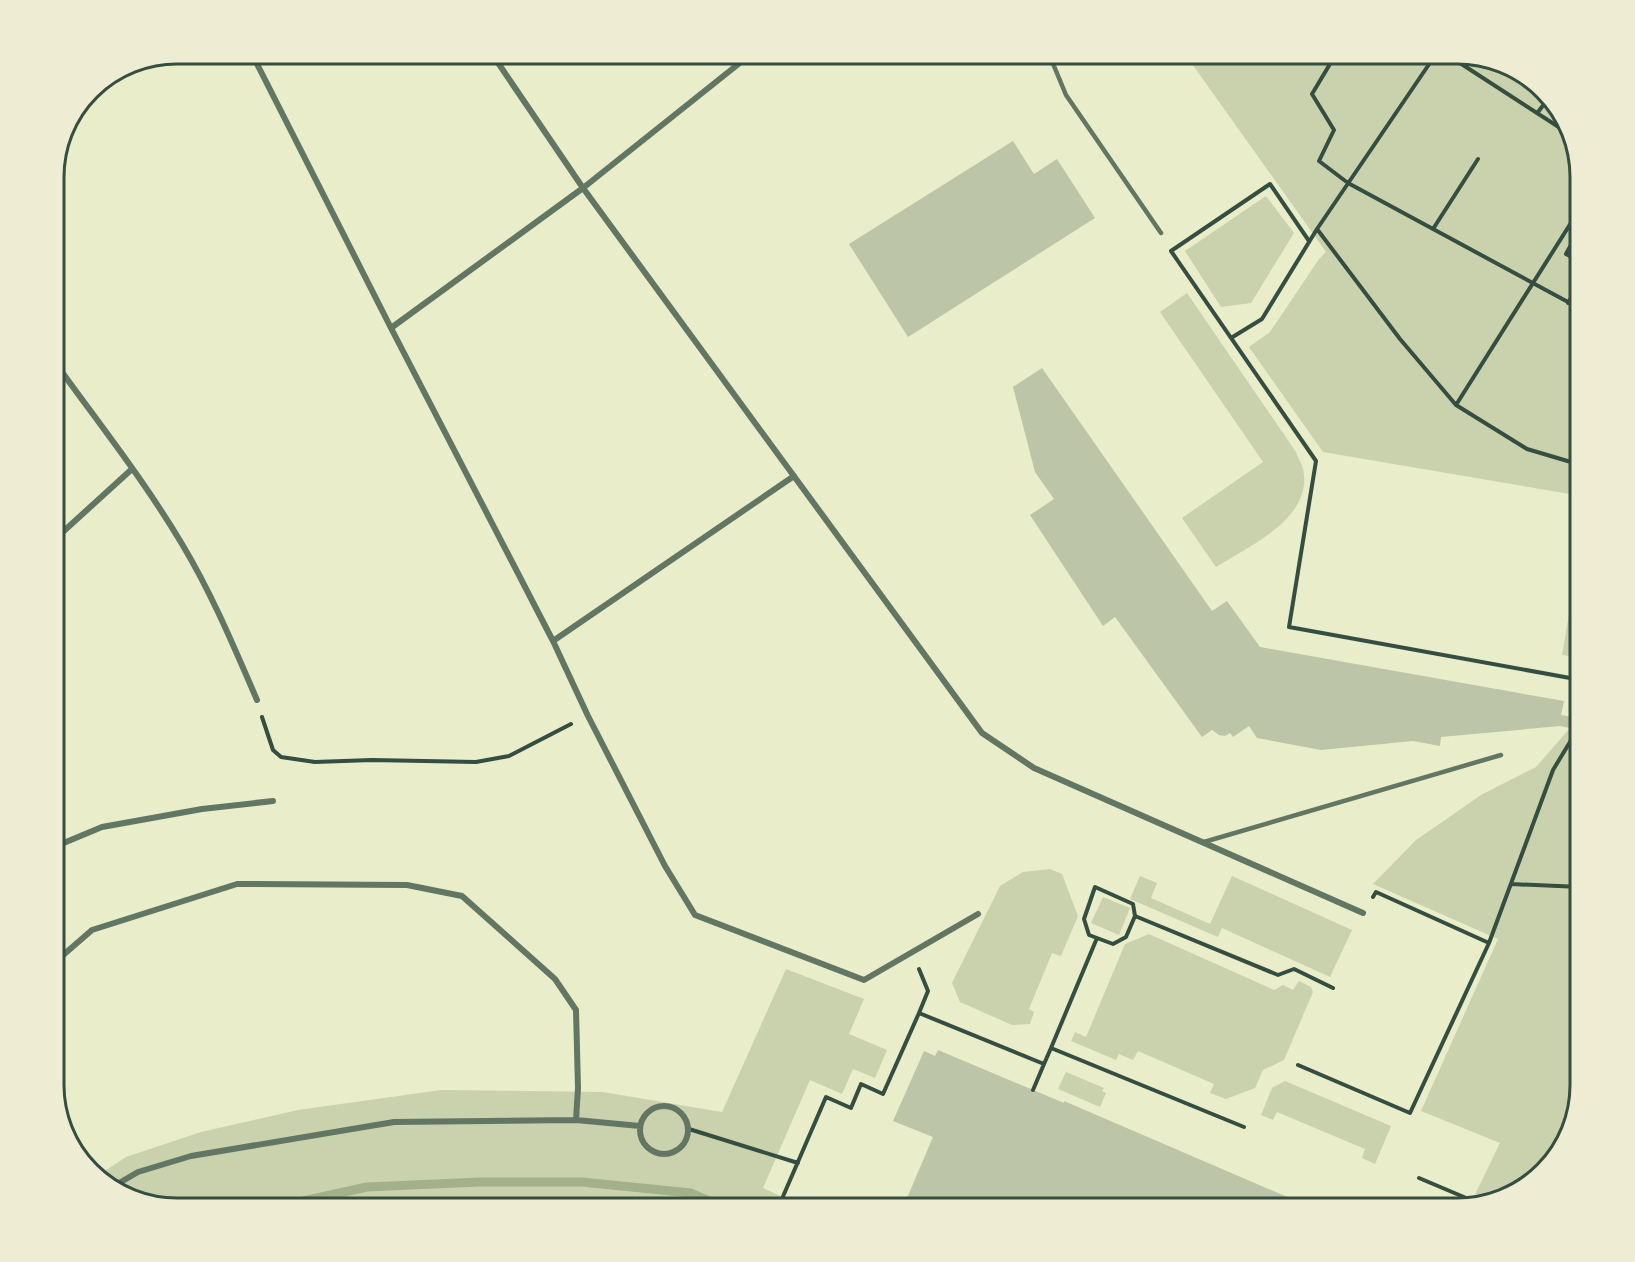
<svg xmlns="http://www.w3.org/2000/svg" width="1635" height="1262" viewBox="0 0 1635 1262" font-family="'PT Sans Narrow',sans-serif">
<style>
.green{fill:#cad2ad}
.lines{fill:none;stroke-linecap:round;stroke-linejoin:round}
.stream{stroke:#a3b18a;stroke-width:9}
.building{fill:#bcc5a7}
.path{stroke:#344e41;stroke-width:4}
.service{stroke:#617663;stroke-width:4.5}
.minor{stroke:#617663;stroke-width:6}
.rim{fill:none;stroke:#344e41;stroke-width:3}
</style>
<rect width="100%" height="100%" fill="#e9edc9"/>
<!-- green -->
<path class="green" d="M1185,54H1458L1533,80L1568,123L1581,177V496L1323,452L1249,347L1270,332L1319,259L1326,252Z
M1266,196L1294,233L1251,303L1221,307L1185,251Z
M1187,293L1296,452C1298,458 1302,464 1303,469C1314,518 1249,546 1216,567L1182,518L1263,462L1160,312Z
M1581,544V658L1562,655Z
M1581,683V1085L1555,1160L1512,1195L1470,1205L1500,1143L1421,1111L1498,939L1373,884L1416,840L1481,795L1536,767L1570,728Z
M1050,869L1062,874L1078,916L1061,956L1052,953L1029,1009L1034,1012L1030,1024L1012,1025L960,1002L952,983L1000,886L1023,872Z
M1140,876L1157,883L1151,898L1210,924L1232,876L1352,930L1330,977L1222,928L1218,937L1130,899Z
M1103,897L1130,908L1119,935L1091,923Z
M1149,934L1274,990L1283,985L1293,990L1299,981L1311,987L1313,992L1284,1060L1263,1070L1255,1088L1226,1099L1210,1093L1214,1084L1138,1051L1133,1060L1119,1054L1116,1060L1071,1041L1075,1032L1086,1037L1125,944Z
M786,969L864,999L849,1034L887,1050L875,1078L853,1069L842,1094L810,1080L763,1188L806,1208H177L102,1182L97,1176L126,1157L201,1132L298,1110L441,1090L603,1092L722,1112Z
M1066,1072L1104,1088L1102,1091L1106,1093L1100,1107L1058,1089Z
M1285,1081L1391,1126L1375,1164L1362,1158L1365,1149L1277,1112L1273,1120L1261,1115L1272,1088Z"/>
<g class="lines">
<!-- stream -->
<path class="stream" d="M271,1208L367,1187L480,1182H582L691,1193L725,1208"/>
</g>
<!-- building -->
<path class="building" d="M1013,141L1034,174L1057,159L1095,218L908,337L849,244Z
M1042,368L1212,611L1227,601L1260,647L1564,701L1561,715L1572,717L1570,728L1560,726L1441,737L1440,746L1413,741L1321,750L1257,738L1249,726L1233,737L1230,733L1225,736L1219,735L1212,730L1202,737L1115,617L1103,626L1030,515L1054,499L1035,472L1013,387Z
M938,1050L1064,1103V1101L1313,1208H930L907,1198L933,1137L893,1121L924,1051L935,1056Z"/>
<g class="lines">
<!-- path -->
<path class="path" d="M1336,54L1312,94L1334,130L1319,161L1348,183L1581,309
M1446,54L1571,135
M1538,112L1548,99
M1569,227L1578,232L1566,254L1581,262
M1317,229L1400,339L1456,405L1527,449L1581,465
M1433,229L1478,159
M1309,241L1270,184L1171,251L1316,461L1289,627L1581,680
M1568,303L1581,280
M1231,338L1262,319L1317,229L1436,54
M1456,405L1581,207
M262,717L273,750L281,757L315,762L372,760L476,762L509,756L571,724
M1511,884L1581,887
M1135,916L1133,904L1095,887L1084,919L1089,935L1113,944L1126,937L1135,916L1278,975L1294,969L1333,988
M1489,943L1553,770L1576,732L1581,717
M919,1013L928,991L919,969
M1051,1048L1097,938
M1298,1065L1410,1113L1489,943L1376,892L1373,897
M1033,1090L1044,1064
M689,1129L798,1163
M1419,1178L1478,1203
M778,1208L826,1097L851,1108L861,1084L883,1094L919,1013L1044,1064L1051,1048L1244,1127"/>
<!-- service -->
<path class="service" d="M1049,54L1066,95L1161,233
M1204,842L1501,755"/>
<!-- minor -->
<path class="minor" d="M252,54L391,328L553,641L588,716L665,866L695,915L864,980L978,914
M492,54L583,188L982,733L1034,768L1363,913
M391,328L583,188L751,54
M54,361C97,421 144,480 182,544C212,594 234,647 257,700
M54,540L132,469
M553,641L794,476
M54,847L102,827L202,809L273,801
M54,963L92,930L237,884L407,885L462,896L555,979L576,1010L578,1088L576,1120
M640 1130a24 24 0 1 1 48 0a24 24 0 1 1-48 0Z
M114,1186L138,1172L191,1156L394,1122L576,1120L640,1126"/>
</g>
<!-- crop -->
<path d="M0 0H1635V1262H0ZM177 64H1457A113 113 0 0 1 1570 177V1085A113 113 0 0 1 1457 1198H177A113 113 0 0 1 64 1085V177A113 113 0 0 1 177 64Z" fill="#eeecd3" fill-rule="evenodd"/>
<path class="rim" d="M177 64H1457A113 113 0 0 1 1570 177V1085A113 113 0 0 1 1457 1198H177A113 113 0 0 1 64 1085V177A113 113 0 0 1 177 64Z"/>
</svg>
